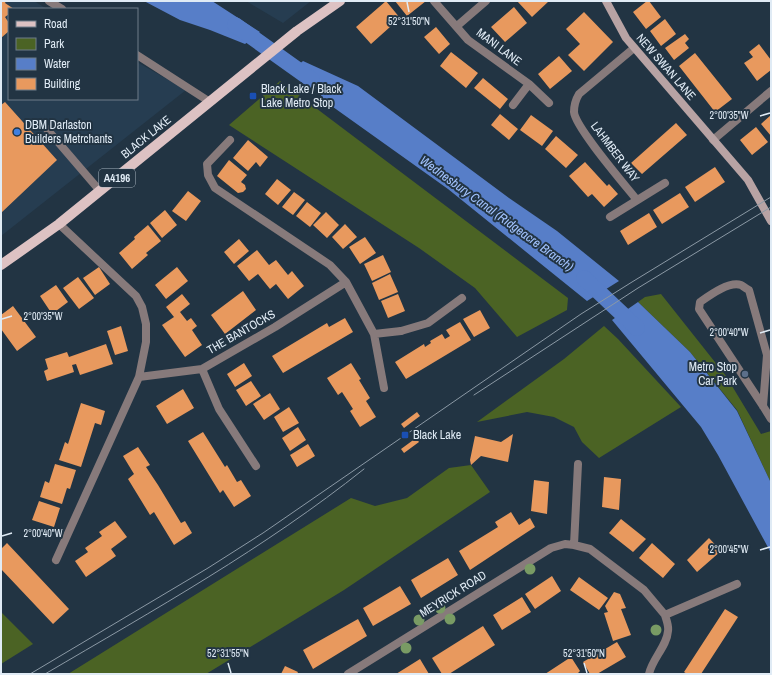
<svg xmlns="http://www.w3.org/2000/svg" width="772" height="675" viewBox="0 0 772 675" font-family="'Archivo Narrow',sans-serif">
<style>
.built{fill:#263d51}
.green{fill:#4b6324}
.water{fill:#577ec8}
.lines{fill:none;stroke-linecap:round;stroke-linejoin:round}
.canal{stroke:#577ec8;stroke-width:16}
.building{fill:#e8995e}
.service{stroke:#877a7b;stroke-width:8}
.minor{stroke:#877a7b;stroke-width:8}
.secondary{stroke:#b8a3a4;stroke-width:8}
.primary{stroke:#ddc2c3;stroke-width:10}
.tram{stroke:#8b99a5;stroke-width:1}
.tree{fill:#799b64}
.ticks{fill:none;stroke:#e0ebf5;stroke-width:1.5}
.transit-dot{fill:#1a4fb4;stroke:#223443;stroke-width:1.5}
.shop-dot{fill:#3f7fe0;stroke:#223443;stroke-width:1.5}
.service-dot{fill:#5c6f8a;stroke:#223443;stroke-width:1.5}
.labels{text-anchor:middle;stroke-width:4;stroke-linejoin:round;paint-order:stroke}
.shield{fill:#223443;stroke:#a7b4c0;stroke-width:1}
.shield-label{font-size:11px;font-weight:bold;fill:#e0ebf5}
.street-label{font-size:12px;fill:#e0ebf5;stroke:#223443}
.poi-label{font-size:12px;fill:#e0ebf5;stroke:#223443;text-anchor:start}
.water-label{font-size:13px;font-style:italic;fill:#a2c2fd;stroke:#223443}
.ticks-label{font-size:10px;text-anchor:middle;fill:#e0ebf5;stroke:#223443;stroke-width:4;stroke-linejoin:round;paint-order:stroke}
</style>
<rect width="100%" height="100%" fill="#223443"/>
<!-- built -->
<path class="built" d="M1,1H34L47,9H9V99H137V62L186,90L1,236Z
M246,1H311L283,23Z"/>
<!-- green -->
<path class="green" d="M280,81L568,298L567,310L517,337L475,288L419,248L229,125Z
M661,294L726,376L761,434L771,431V483L737,410L690,352L638,302L645,297Z
M604,326L618,339L681,407L599,458L582,442L574,427L554,417L527,412L477,422L564,359Z
M471,465L490,492L344,590L206,674H68L351,498L375,506L407,498L449,468Z
M1,612L33,644L1,664Z"/>
<!-- water -->
<path class="water" d="M144,1H212L260,32L245,44L210,30L180,20Z
M303,61L358,86L509,198L557,231L619,281L587,301L448,189L326,102L314,86L290,72Z
M638,302L690,352L737,411L771,483V553L718,455L701,427L612,320Z"/>
<g class="lines">
<!-- canal -->
<path class="canal" d="M235,25L312,80
M584,278L637,328"/>
</g>
<!-- building -->
<path class="building" d="M1,1H6L5,3L14,9H9V14L5,17L9,23V31L1,38Z
M386,1L400,18L371,44L356,27Z
M395,1H426L407,16Z
M517,1H549L532,17Z
M647,1H649L661,17L646,29L633,12Z
M514,7L527,23L505,42L491,27Z
M584,12L613,42L584,71L568,55L580,44L566,29Z
M665,19L676,34L661,46L650,31Z
M436,27L450,44L439,54L424,37Z
M685,34L689,39L685,43L689,48L674,60L665,48Z
M759,44L771,60V70L757,81L744,63L753,57L749,52Z
M451,52L478,73L466,88L440,66Z
M695,53L732,99L715,112L679,66Z
M559,56L572,71L550,89L538,74Z
M483,78L508,99L500,109L474,88Z
M5,102L57,160L1,213V105Z
M500,114L518,129L509,140L491,125Z
M531,115L553,131L542,146L520,130Z
M771,115V136L761,124Z
M676,123L687,135L642,174L631,163Z
M756,127L768,142L752,155L740,140Z
M556,136L578,155L566,168L545,149Z
M248,140L268,157L260,167L256,162L248,171L233,158Z
M229,160L247,175L241,182L245,185L246,189L243,192L238,193L217,176Z
M585,162L607,186L609,184L618,194L604,207L592,194L588,197L569,176Z
M715,167L725,182L695,202L685,187Z
M277,179L291,190L278,205L265,194Z
M188,191L201,201L186,221L172,211Z
M294,192L305,200L293,215L282,207Z
M680,193L689,207L662,224L653,210Z
M307,202L321,213L310,227L296,216Z
M165,210L177,225L162,238L150,223Z
M326,212L339,225L327,238L313,225Z
M649,213L657,227L628,245L620,231Z
M345,224L357,237L343,249L332,237Z
M148,225L161,241L146,253L148,255L132,269L119,253L135,239L134,237Z
M365,237L376,253L360,264L349,247Z
M239,239L249,251L234,264L224,252Z
M257,250L269,265L276,260L288,275L292,271L304,286L288,299L276,284L270,289L258,274L249,281L237,266Z
M383,255L391,272L372,281L364,264Z
M99,267L110,284L95,295L83,278Z
M177,267L188,281L166,299L155,285Z
M390,274L398,292L379,300L372,283Z
M78,277L94,298L79,309L63,288Z
M56,285L68,302L52,314L40,296Z
M243,291L256,310L225,334L211,315Z
M182,294L190,304L180,312L187,321L191,318L197,326L192,330L202,345L185,357L162,325L174,317L166,307Z
M398,294L405,311L388,318L381,301Z
M13,306L36,337L17,351L1,329V315Z
M480,310L490,328L474,337L463,319Z
M345,318L353,332L283,373L272,356L327,323L329,327Z
M460,322L471,340L406,379L395,362L424,344L425,347L431,343L430,341L442,334L445,339L450,336L446,330Z
M121,326L128,351L115,355L107,331Z
M106,344L113,364L80,375L76,364L72,365L74,372L47,381L44,371L48,369L45,359L67,352L69,357Z
M244,363L252,376L235,387L227,374Z
M351,363L361,379L359,380L370,398L366,401L376,417L360,427L350,411L353,409L342,392L338,395L327,378Z
M251,381L261,396L246,406L236,390Z
M183,389L194,408L167,424L156,406Z
M270,393L280,409L264,420L253,404Z
M81,403L105,411L101,425L95,423L81,467L59,460L65,442L68,444Z
M289,407L299,423L283,432L274,417Z
M417,412L420,416L404,428L401,424Z
M298,427L306,440L290,451L282,438Z
M203,432L225,467L227,465L237,482L241,480L251,496L234,507L223,490L220,493L188,441Z
M513,434L508,462L481,456L471,465L470,460L475,436L501,442Z
M416,438L419,442L404,453L401,449Z
M308,444L315,456L297,467L290,455Z
M138,447L150,465L146,467L158,485L181,523L185,521L192,533L174,545L154,512L150,515L128,479L134,474L123,456Z
M55,464L76,470L70,489L67,488L62,504L40,497L45,481L49,483Z
M604,477L621,479L619,510L602,507Z
M534,480L549,482L547,514L531,511Z
M39,501L60,508L54,527L32,520Z
M511,512L519,525L530,518L535,527L470,570L459,551L498,527L495,522Z
M621,519L646,539L633,552L609,533Z
M115,521L127,537L111,549L116,556L86,577L75,561L88,552L85,548L102,536L99,532Z
M709,538L721,551L697,572L687,560Z
M7,543L69,609L53,624L1,569V549Z
M652,543L675,564L663,578L639,558Z
M448,558L458,575L421,598L411,580Z
M552,576L561,591L535,609L525,594Z
M579,577L608,598L599,610L570,590Z
M400,586L411,604L373,626L363,608Z
M614,592L620,594L626,608L621,609L631,635L613,641L604,613L608,612L605,606Z
M522,597L531,612L502,630L493,615Z
M725,609L738,617L701,674H687L684,672Z
M358,619L367,636L313,669L303,650Z
M483,626L495,645L449,674H442L432,658Z
M617,642L626,657L597,674H590L583,662Z
M571,657L580,671L577,674H545Z
M420,659L429,674H396Z
M285,666L298,672L297,674H281Z"/>
<g class="lines">
<!-- service -->
<path class="service" d="M49,1L62,9
M137,55L210,102
M46,128L100,191
M401,331L428,323L462,298
M763,406L767,355L749,290C746,289 743,286 741,285C729,281 710,295 700,302L699,309L763,406L771,419"/>
<!-- minor -->
<path class="minor" d="M434,1L468,40L529,84
M457,26L486,1
M634,48L579,94C576,99 574,106 574,112C575,127 625,185 637,200
M513,105L529,84L549,103
M713,140L771,91
M610,217L665,183
M346,282L374,334L384,388
M374,334L401,331
M202,369L219,409L256,466
M139,377L202,369L275,327L346,282L330,265L215,188L208,175L207,164L230,140
M574,545L578,464
M56,560L139,377L146,342V324L142,307L136,296L59,224
M348,674L551,548L565,544L574,545L590,549L644,590L665,615
M649,674C652,659 667,646 668,631C669,626 666,619 665,615L737,584"/>
<!-- secondary -->
<path class="secondary" d="M606,1L626,38L748,180L771,221"/>
<!-- primary -->
<path class="primary" d="M1,265L59,224L297,31L340,1"/>
<!-- tram -->
<path class="tram" d="M474,395L638,288L771,207
M30,674L208,568L263,533L581,314L632,282L771,197
M45,674C154,610 265,548 364,469"/>
</g>
<!-- trees -->
<g class="tree">
<circle cx="530" cy="569" r="5.5"/>
<circle cx="440" cy="608" r="5.5"/>
<circle cx="450" cy="619" r="5.5"/>
<circle cx="419" cy="620" r="5.5"/>
<circle cx="656" cy="630" r="5.5"/>
<circle cx="406" cy="648" r="5.5"/>
</g>
<!-- ticks -->
<path class="ticks" d="M407,2L409,12M760,116L770,113M2,319L12,316M760,333L770,330M2,536L12,533M760,550L770,547M228,663L231,673M584,663L587,673"/>
<!-- markers -->
<g class="transit-dot">
<rect x="249" y="92" width="8" height="8" rx="2"/>
<rect x="401" y="431" width="8" height="8" rx="2"/>
</g>
<circle class="shop-dot" cx="17" cy="132" r="4"/>
<circle class="service-dot" cx="745" cy="374" r="4"/>
<g class="labels">
<!-- shield labels -->
<rect class="shield" x="99" y="169" width="36" height="18" rx="3"/>
<g class="shield-label">
<text x="117" y="182">A4196</text>
</g>
<!-- street labels -->
<g class="street-label">
<text transform="translate(499 47) rotate(37)" y="4">MANI LANE</text>
<text transform="translate(666 67) rotate(49)" y="4">NEW SWAN LANE</text>
<text transform="translate(146 137) rotate(-39)" y="4">BLACK LAKE</text>
<text transform="translate(615 152) rotate(53)" y="4">LAHMBER WAY</text>
<text transform="translate(241 332) rotate(-30)" y="4">THE BANTOCKS</text>
<text transform="translate(453 594) rotate(-32)" y="4">MEYRICK ROAD</text>
</g>
<!-- poi labels -->
<g class="poi-label">
<text x="261" y="93">Black Lake / Black<tspan x="261" dy="14">Lake Metro Stop</tspan></text>
<text x="25" y="129">DBM Darlaston<tspan x="25" dy="14">Builders Metrchants</tspan></text>
<text x="737" y="371" text-anchor="end">Metro Stop<tspan x="737" dy="14">Car Park</tspan></text>
<text x="413" y="439">Black Lake</text>
</g>
<!-- water labels -->
<g class="water-label">
<text transform="translate(497 213) rotate(36)" y="5">Wednesbury Canal (Ridgeacre Branch)</text>
</g>
</g>
<g class="ticks-label">
<text x="409" y="25">52°31'50"N</text>
<text x="729" y="119">2°00'35"W</text>
<text x="43" y="320">2°00'35"W</text>
<text x="729" y="336">2°00'40"W</text>
<text x="43" y="537">2°00'40"W</text>
<text x="729" y="553">2°00'45"W</text>
<text x="228" y="657">52°31'55"N</text>
<text x="584" y="657">52°31'50"N</text>
</g>
<!-- border -->
<rect width="772" height="675" fill="none" stroke="#e0ebf5" stroke-width="4"/>
<!-- legend -->
<rect x="8" y="8" width="130" height="92" fill="#223443" stroke="#6e7d8a"/>
<rect x="16" y="21" width="20" height="6" fill="#ddc2c3" stroke="#6e7d8a"/>
<text x="44" y="28" font-size="12" fill="#e0ebf5">Road</text>
<rect x="16" y="38" width="20" height="12" fill="#4b6324" stroke="#6e7d8a"/>
<text x="44" y="48" font-size="12" fill="#e0ebf5">Park</text>
<rect x="16" y="58" width="20" height="12" fill="#577ec8" stroke="#6e7d8a"/>
<text x="44" y="68" font-size="12" fill="#e0ebf5">Water</text>
<rect x="16" y="78" width="20" height="12" fill="#e8995e" stroke="#6e7d8a"/>
<text x="44" y="88" font-size="12" fill="#e0ebf5">Building</text>
</svg>
